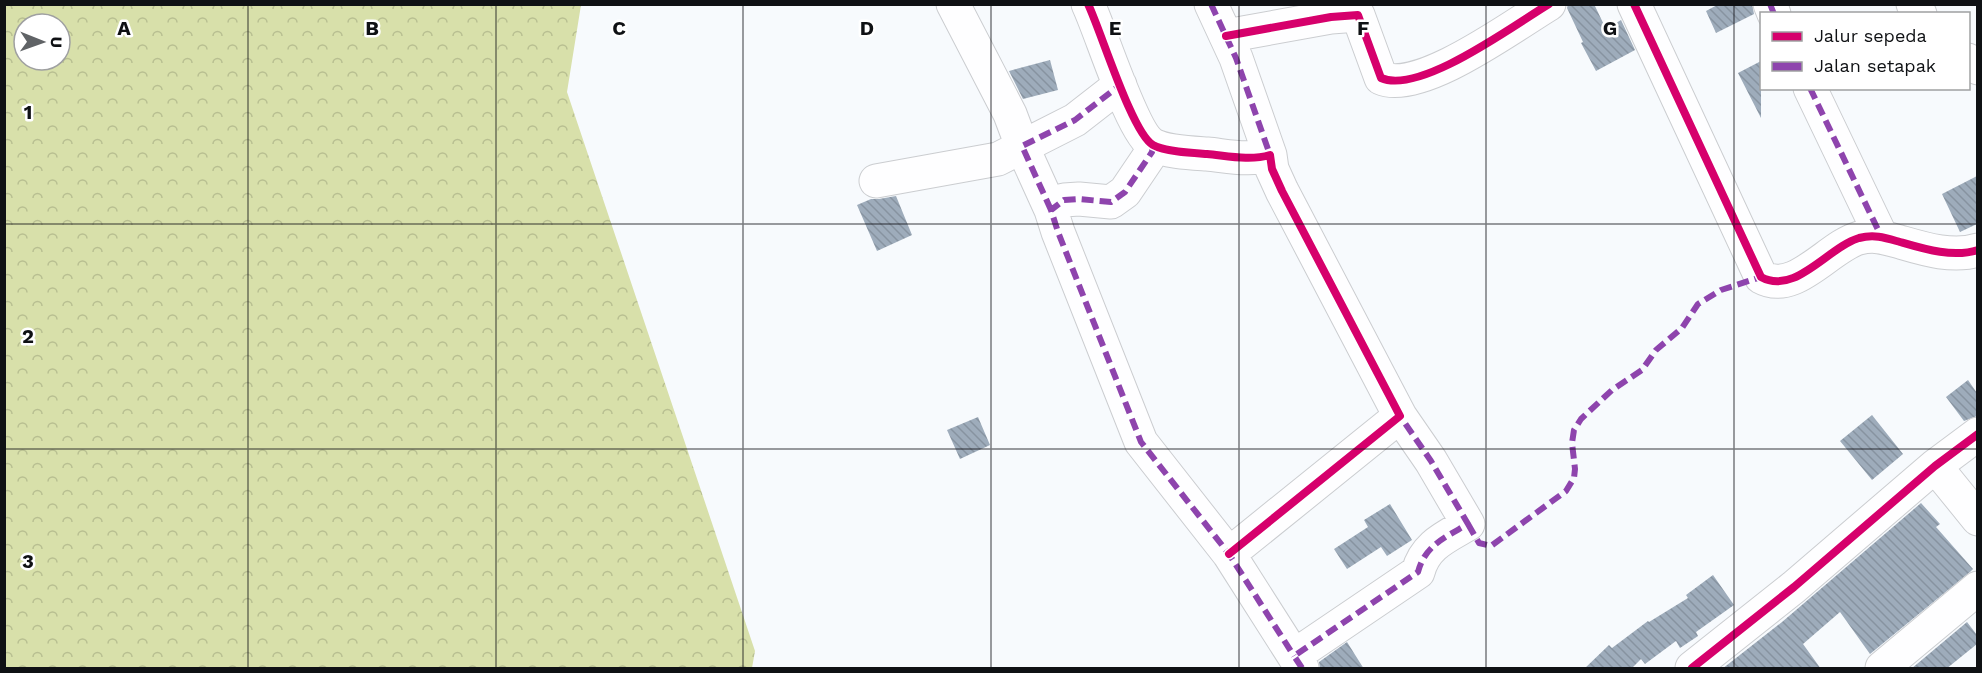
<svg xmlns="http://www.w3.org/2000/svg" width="1982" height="673" viewBox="0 0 1982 673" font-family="'Work Sans',sans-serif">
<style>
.forest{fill:url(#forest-crowns);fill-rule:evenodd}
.building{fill:url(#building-back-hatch)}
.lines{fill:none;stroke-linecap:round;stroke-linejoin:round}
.minor-casing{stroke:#cbcdd0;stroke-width:35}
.minor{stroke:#fefeff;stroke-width:33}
.quiet{stroke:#8e44ad;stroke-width:6;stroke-dasharray:12 6;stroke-linecap:butt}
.cycleway-casing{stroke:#fff;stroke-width:11}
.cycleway{stroke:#d6006c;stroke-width:8}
.grid{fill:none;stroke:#0f1114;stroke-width:1.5;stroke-opacity:0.55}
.grid-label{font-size:20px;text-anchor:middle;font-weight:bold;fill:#0f1114;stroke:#fff;stroke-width:5;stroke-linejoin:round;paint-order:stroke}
</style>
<defs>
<pattern id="forest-crowns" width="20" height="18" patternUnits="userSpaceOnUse" patternTransform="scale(1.5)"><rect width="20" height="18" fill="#d8e0aa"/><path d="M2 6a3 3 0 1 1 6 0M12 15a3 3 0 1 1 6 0" fill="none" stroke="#b8bf91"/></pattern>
<pattern id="building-back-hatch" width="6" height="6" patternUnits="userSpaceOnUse" patternTransform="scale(1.5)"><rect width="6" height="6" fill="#9eacbb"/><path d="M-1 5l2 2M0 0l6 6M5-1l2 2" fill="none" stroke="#8793a0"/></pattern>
</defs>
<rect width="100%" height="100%" fill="#f7fafd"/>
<!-- forest -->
<path class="forest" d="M4,5H581L567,92L755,651L752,668H5ZM24,24H60V60H24Z"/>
<!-- building -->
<path class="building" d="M1568,4H1594L1606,29L1621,20L1635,50L1596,71L1581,43L1583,42L1567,8Z
M1719,4H1752L1754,14L1716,33L1706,11Z
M1050,60L1058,90L1023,99L1009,71Z
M1761,61V118L1738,73Z
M1977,176V224L1960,232L1942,194Z
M896,196L912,235L877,251L857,205L871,199H879Z
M1968,380L1977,393V416L1964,421L1946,397Z
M1872,415L1903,454L1872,480L1840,441Z
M978,417L990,445L960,459L947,430Z
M1921,503L1940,524L1936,527L1973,569L1970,572L1870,654L1840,612L1803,644L1821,669H1722L1782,622Z
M1390,504L1412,540L1387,556L1381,547L1347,569L1334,549L1368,527L1364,520Z
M1713,575L1734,605L1696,632L1698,636L1680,648L1676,641L1645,664L1641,659L1631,669H1584L1609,645L1612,648L1648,621L1649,622L1688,598L1686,595Z
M1967,622L1977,635V644L1946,669H1911Z
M1347,642L1364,669H1320L1319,662Z"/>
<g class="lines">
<!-- minor casing -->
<g class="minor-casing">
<path id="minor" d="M953,4L1010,114L1022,146L1051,210
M1088,4C1101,31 1132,133 1153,145C1166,152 1192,153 1207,154C1228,156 1250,161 1270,155L1272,169L1282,191L1400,416L1229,554
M1211,4L1236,58L1270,155
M1634,4L1761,277C1795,296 1828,247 1859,238C1875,234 1886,238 1900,242C1924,249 1953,258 1978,250
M1770,4L1774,14
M1913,4L1920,14
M1226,36L1331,17L1358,15L1381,78C1420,95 1514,25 1549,4
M1968,60L1978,68
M1810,88L1881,236
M1153,145L1152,152L1125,192L1111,202L1079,199L1064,200L1051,210L1058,232L1141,442L1229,554L1294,656
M876,181L998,159L1075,120L1120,85
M1935,466L1978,519
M1302,668L1294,656L1418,572C1425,545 1446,537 1468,524L1431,461L1400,416
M1692,668L1794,587L1935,466L1978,434
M1882,668L1978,588"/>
</g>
<!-- minor -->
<use href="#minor" class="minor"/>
<!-- quiet -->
<path class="quiet" d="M1211,4L1236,58L1270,155
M1770,4L1774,14
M1810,88L1881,236
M1153,145L1152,152L1125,192L1111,202L1079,199L1064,200L1051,210L1058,232L1141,442L1229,554L1294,656
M1051,210L1022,146L1075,120L1120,85L1121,88
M1468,524L1479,543L1491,546L1566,491L1574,478L1575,469L1572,443L1574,430L1581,419L1612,390L1642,370L1656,350L1682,328L1698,304L1721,290L1761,277
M1302,668L1294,656L1418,572C1425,545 1446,537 1468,524L1431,461L1400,416"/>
<!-- cycleway casing -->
<g class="cycleway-casing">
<path id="cycleway" d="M1088,4C1101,31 1132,133 1153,145C1166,152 1192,153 1207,154C1228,156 1250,161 1270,155L1272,169L1282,191L1400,416L1229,554
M1634,4L1761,277C1795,296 1828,247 1859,238C1875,234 1886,238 1900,242C1924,249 1953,258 1978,250
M1226,36L1331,17L1358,15L1381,78C1420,95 1514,25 1549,4
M1692,668L1794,587L1935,466L1978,434"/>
</g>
<!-- cycleway -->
<use href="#cycleway" class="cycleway"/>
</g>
<!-- grid -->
<path class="grid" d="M248,4V668M496,4V668M743,4V668M991,4V668M1239,4V668M1486,4V668M1734,4V668M4,224H1978M4,449H1978"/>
<g class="grid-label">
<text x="124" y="35">A</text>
<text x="372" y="35">B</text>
<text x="619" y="35">C</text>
<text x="867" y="35">D</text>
<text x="1115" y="35">E</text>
<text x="1363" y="35">F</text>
<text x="1610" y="35">G</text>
<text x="28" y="119">1</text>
<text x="28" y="343">2</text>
<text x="28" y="568">3</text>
</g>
<!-- border -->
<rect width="1982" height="673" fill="none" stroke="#0f1114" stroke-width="12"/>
<!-- legend -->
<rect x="1760" y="12" width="210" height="78" fill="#ffffff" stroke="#9fa0a1" stroke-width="1.5"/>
<rect x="1772" y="32" width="30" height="9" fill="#d6006c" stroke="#9fa0a1" stroke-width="1.5"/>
<text x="1814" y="42" font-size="18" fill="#0f1114">Jalur sepeda</text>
<rect x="1772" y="62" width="30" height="9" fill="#8e44ad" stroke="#9fa0a1" stroke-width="1.5"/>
<text x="1814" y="72" font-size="18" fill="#0f1114">Jalan setapak</text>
<!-- north arrow -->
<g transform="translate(42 42) rotate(91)"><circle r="28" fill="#ffffff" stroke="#9fa0a1" stroke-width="1.5"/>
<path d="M0-4.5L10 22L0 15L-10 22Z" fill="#606366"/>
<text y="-9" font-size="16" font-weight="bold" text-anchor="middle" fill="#0f1114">U</text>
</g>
</svg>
